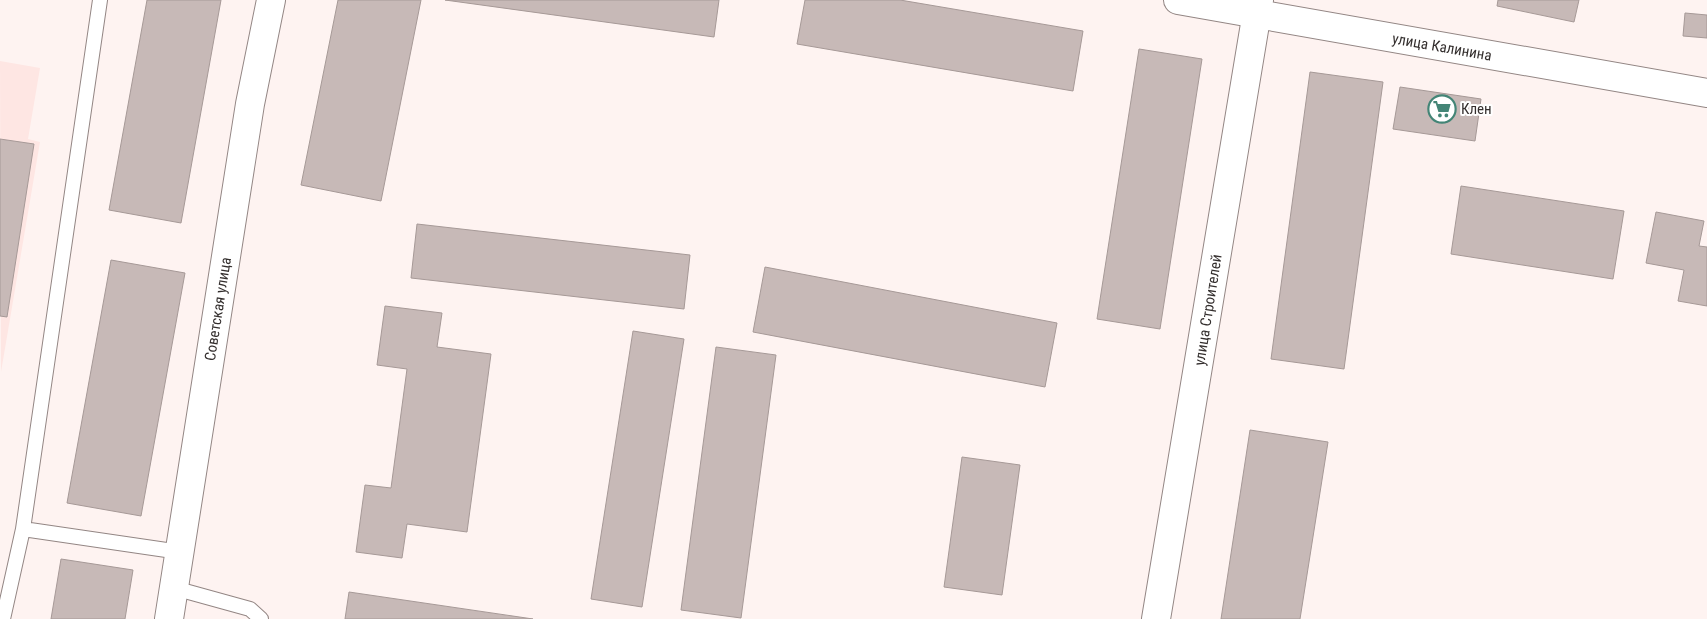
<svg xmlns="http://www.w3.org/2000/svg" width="1707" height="619" viewBox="0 0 1707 619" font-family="'Roboto Condensed',sans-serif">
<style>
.built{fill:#fee6e3}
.building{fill:#c7b9b7;stroke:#a69997}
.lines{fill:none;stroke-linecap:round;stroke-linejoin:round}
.lane-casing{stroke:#938684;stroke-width:16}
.street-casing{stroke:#938684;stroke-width:30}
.secondary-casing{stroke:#938684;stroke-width:30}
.lane{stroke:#fff;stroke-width:14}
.street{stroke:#fff;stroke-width:28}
.secondary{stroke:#fff;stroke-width:28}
.labels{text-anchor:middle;stroke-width:4;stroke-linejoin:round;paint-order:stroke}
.street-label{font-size:15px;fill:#342f2e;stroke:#fff}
.poi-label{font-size:15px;fill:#342f2e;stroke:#fff;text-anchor:start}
</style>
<rect width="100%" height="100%" fill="#fef3f1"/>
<!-- built -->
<path class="built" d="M0,61L40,68L28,139L40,142L1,372Z"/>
<!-- building -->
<path class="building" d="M147,0H221L181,223L109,210Z
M338,0H421L381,201L301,185Z
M445,0H719L714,37Z
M805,0H900L1083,31L1073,91L797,44Z
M1498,0H1579L1574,22L1497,6Z
M1685,13L1707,15V38L1683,36Z
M1139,49L1202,59L1160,329L1097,319Z
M1310,72L1383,82L1344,369L1271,359Z
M1400,87L1481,99L1475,141L1393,129Z
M0,139L34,144L7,317L0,316Z
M1461,186L1624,211L1613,279L1451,254Z
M1656,212L1704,221L1699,246L1707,247V306L1678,301L1684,270L1646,263Z
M417,224L690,255L684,309L411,278Z
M111,260L185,273L141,516L67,503Z
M765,267L1057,323L1045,387L753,332Z
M385,306L442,313L437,347L491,354L467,532L407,524L402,558L356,552L365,485L391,488L407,369L377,365Z
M633,331L684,339L642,607L591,599Z
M716,347L776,355L741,618L681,610Z
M1250,430L1328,442L1300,619H1221Z
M962,457L1020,465L1002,595L944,587Z
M61,559L133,570L125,619H51Z
M349,592L533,619H345Z"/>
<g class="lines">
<!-- lane casing -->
<g class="lane-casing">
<path id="lane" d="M100,0L23,529L180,552
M174,588L250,609L261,619
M3,619L23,529"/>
</g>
<!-- street casing -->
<g class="street-casing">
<path id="street" d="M1156,619L1259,0"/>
</g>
<!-- secondary casing -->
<g class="secondary-casing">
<path id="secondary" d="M1178,0L1707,93
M169,619L250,104L271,0"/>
</g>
<!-- lane -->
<use href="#lane" class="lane"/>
<!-- street -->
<use href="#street" class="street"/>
<!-- secondary -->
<use href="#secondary" class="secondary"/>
</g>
<!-- icons -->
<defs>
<g id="supermarket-ring" transform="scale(1.4375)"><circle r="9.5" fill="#fff" stroke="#438576" stroke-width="1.5"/><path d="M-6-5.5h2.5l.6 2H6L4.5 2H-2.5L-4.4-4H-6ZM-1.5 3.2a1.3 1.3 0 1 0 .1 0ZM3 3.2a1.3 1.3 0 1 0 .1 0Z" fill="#438576"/></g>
</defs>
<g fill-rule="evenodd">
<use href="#supermarket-ring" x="1442" y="109"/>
</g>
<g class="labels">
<!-- street labels -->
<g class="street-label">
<text transform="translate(1442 47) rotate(10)" y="5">улица Калинина</text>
<text transform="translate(218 309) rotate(-81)" y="5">Советская улица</text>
<text transform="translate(1208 310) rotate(-81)" y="5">улица Строителей</text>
</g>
<!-- poi labels -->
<g class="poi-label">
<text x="1461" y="114">Клен</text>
</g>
</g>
</svg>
